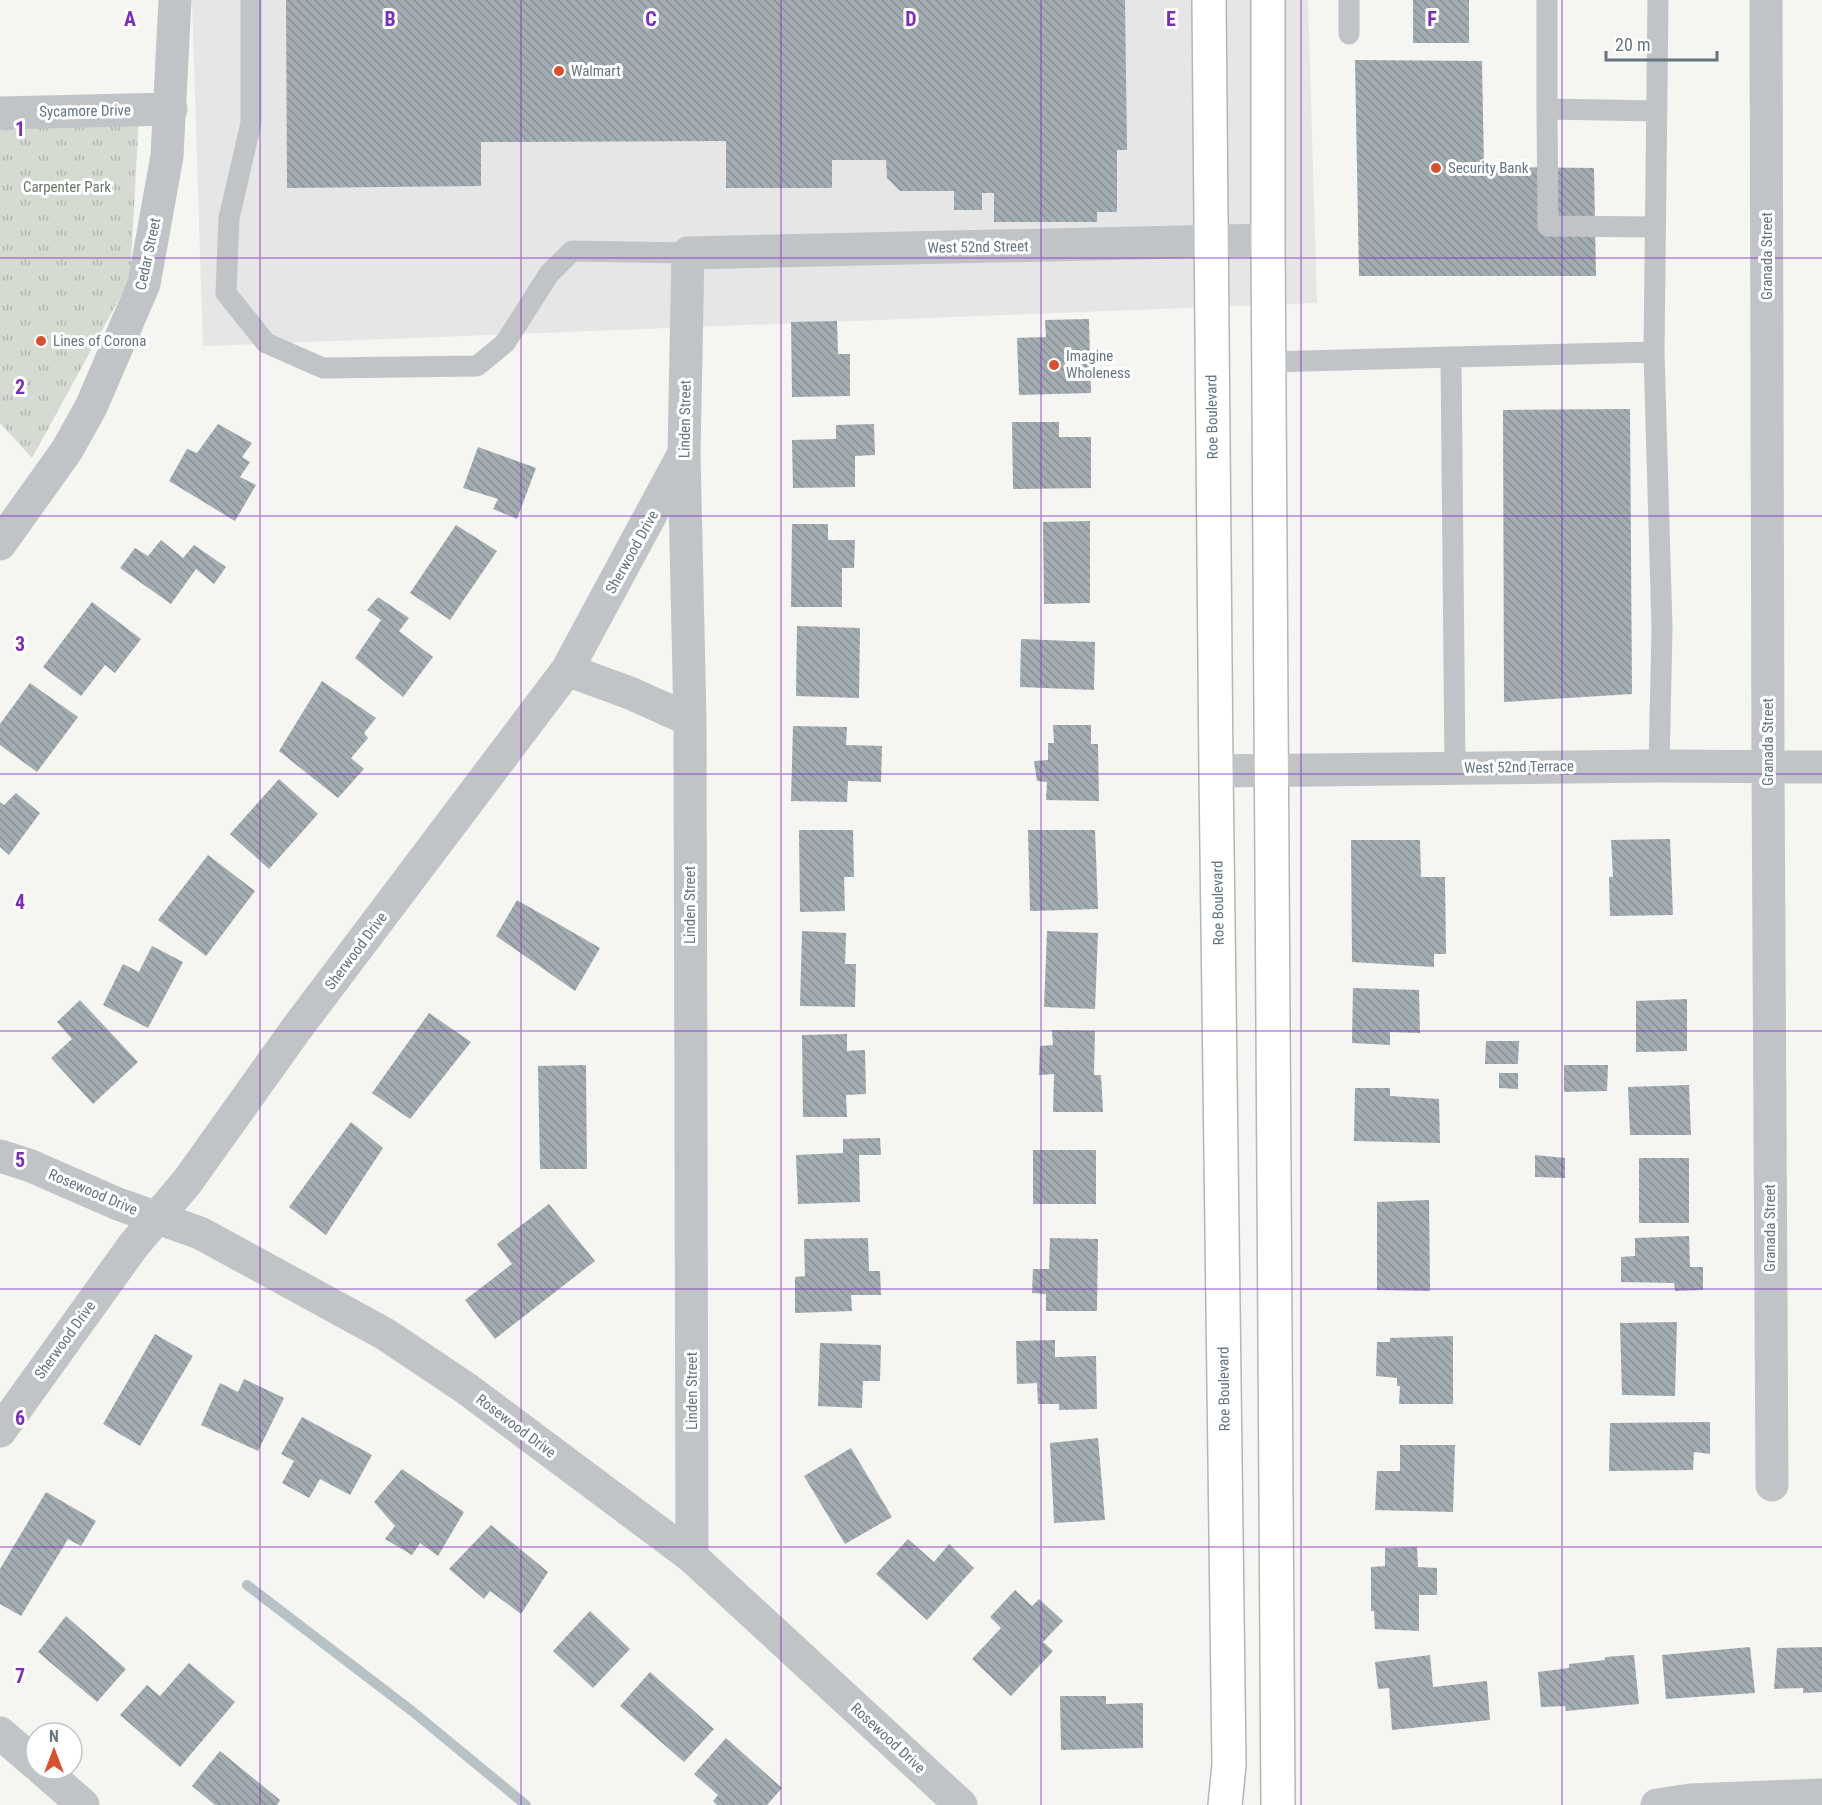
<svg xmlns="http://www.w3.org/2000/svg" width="1822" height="1805" viewBox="0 0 1822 1805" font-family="'Roboto Condensed',sans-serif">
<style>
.built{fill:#e5e6e5}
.park{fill:url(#park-tufts)}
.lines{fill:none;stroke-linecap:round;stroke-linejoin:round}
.stream{stroke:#b7c2c6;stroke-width:10}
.building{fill:url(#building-back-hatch)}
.primary-casing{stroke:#b1b6b9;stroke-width:36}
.lane{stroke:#c0c4c7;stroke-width:21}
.street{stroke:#c0c4c7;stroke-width:33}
.primary{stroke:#fff;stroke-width:33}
.grid{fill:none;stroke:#7b2cbf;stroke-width:1.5;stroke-opacity:0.55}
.poi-dot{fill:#da502c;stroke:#fff;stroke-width:2}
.labels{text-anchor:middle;stroke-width:6;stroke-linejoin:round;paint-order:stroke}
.poi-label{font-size:15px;fill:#657581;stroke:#fff;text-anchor:start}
.street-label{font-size:15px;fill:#657581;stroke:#fff}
.park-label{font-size:15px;fill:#687864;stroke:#fff}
.grid-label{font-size:20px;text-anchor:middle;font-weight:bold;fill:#7b2cbf;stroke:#fff;stroke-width:6;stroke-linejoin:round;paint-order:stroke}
</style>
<defs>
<pattern id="park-tufts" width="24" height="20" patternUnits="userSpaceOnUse" patternTransform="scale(1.5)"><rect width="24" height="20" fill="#d6dbd2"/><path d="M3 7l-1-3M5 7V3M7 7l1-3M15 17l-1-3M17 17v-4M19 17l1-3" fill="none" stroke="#b1b6b0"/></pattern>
<pattern id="building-back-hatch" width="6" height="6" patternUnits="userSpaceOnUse" patternTransform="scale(1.5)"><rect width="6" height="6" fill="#a4adb2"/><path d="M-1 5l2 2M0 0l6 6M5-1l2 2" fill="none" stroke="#899196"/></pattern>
</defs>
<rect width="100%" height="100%" fill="#f5f5f1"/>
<!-- built -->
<path class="built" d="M192,0H1308L1317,303L203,346Z"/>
<!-- park -->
<path class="park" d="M139,117L130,279L32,458L0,423V120Z"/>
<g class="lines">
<!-- stream -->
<path class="stream" d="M247,1585L412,1711L526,1805"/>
</g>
<!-- building -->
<path class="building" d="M286,0H1125L1127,150H1117V212H1097V222H994V193H982V210H954V191H900L887,178L886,160H832V188H726V141L481,142V186L287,188Z
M1413,0H1469V43H1413Z
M1355,60L1482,61L1484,167L1594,168L1596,276H1359Z
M1089,319L1091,393L1019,395L1017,338L1046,337L1045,320Z
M837,321L838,354H850V396L792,397L791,322Z
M1630,409L1632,694L1504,702L1503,410Z
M1012,422H1059V437H1091V488L1013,489Z
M218,424L252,443L242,457L250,462L240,477L256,485L235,521L169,481L187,449L197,453Z
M874,424L875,455L855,456V487L793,488L792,440L836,439V425Z
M478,447L536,468L517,519L493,509L498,499L463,488Z
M1090,521V603L1044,604L1043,522Z
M792,524H828V540H855L854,568H842V607H791Z
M456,525L497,551L450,620L410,593Z
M161,540L183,558L194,545L226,567L214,584L196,569L171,604L120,568L135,548L148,556Z
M378,597L409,618L399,631L433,657L403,697L355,658L381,620L367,610Z
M92,602L141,639L115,673L105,665L81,696L43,667Z
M797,626L860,628L859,698L796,696Z
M1021,639L1095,642L1094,690L1020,687Z
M322,681L376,718L364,733L368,738L351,758L364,769L338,798L279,751Z
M30,683L78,717L37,772L0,745V724Z
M1053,725H1091V744H1098L1099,801L1046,800L1047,782L1037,781L1034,761L1048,760V743H1054Z
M793,726L847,727L846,745L882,746L881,782L848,781L847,802L791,801Z
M279,779L318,814L269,869L230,834Z
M16,793L40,813L9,855L0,847V802L4,805Z
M799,830H853L854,877H844L845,911L800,912Z
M1028,830H1095L1098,909L1030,911Z
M1670,839L1673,915L1610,916L1609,877H1613L1611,840Z
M1351,840H1420L1421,877H1445L1446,954H1434V967L1352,962Z
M208,855L255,891L206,956L158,920Z
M517,900L600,948L575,991L496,936Z
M802,931L846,933L845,964H856L855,1007L800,1006Z
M1047,931L1098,933L1095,1009L1044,1007Z
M152,946L183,962L148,1028L103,1005L123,964L139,972Z
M1353,988L1419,990L1420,1033L1390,1032V1045L1352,1043Z
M1687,999V1051L1636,1052V1001Z
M80,1000L138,1062L93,1104L51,1058L72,1039L57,1022Z
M429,1013L471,1042L410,1119L372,1093Z
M1052,1030L1095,1031L1094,1075H1101L1103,1112H1053L1054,1074L1039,1075L1040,1046L1053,1045Z
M847,1034V1051L865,1050L866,1094L846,1095L847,1117H803L802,1035Z
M1486,1041H1519L1518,1064H1485Z
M586,1065L587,1169H540L538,1066Z
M1564,1065H1608L1607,1091L1564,1092Z
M1499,1073H1518V1089L1499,1088Z
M1689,1085L1691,1135H1630L1628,1087Z
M1355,1088H1390V1096L1439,1099L1440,1143L1354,1141Z
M351,1122L383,1148L326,1235L289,1207Z
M880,1138L881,1155H859L860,1202L798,1204L796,1155L843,1153V1139Z
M1033,1150H1096V1204H1033Z
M1535,1155L1565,1158V1178L1535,1177Z
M1639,1158H1689V1223H1639Z
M1429,1200L1430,1291L1377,1290V1202Z
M549,1204L595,1261L495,1339L465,1300L512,1264L497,1244Z
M1689,1236L1690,1267H1703V1290L1675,1291L1674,1283L1621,1282V1257L1635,1256V1238Z
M868,1238L869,1271H880L881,1295H851L852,1311L795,1313V1277L805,1276L804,1239Z
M1050,1238L1098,1239L1097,1311H1046V1294L1032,1293L1033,1269H1049Z
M1677,1322L1675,1396L1622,1395L1620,1323Z
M155,1334L193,1356L140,1446L103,1424Z
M1453,1336V1404H1399L1400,1386H1397V1378L1376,1376L1377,1342H1390V1338Z
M1055,1340V1357L1096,1356L1097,1409L1059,1410V1404H1038L1037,1383L1017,1384L1016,1341Z
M820,1343L881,1345L880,1381H863L862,1408L818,1406Z
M244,1379L284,1398L258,1451L201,1425L220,1383L238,1392Z
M302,1417L372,1455L350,1495L320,1479L309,1498L282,1483L294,1461L281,1454Z
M1710,1422V1454L1694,1452L1693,1470L1609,1471L1610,1423Z
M1098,1438L1105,1520L1054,1523L1050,1443Z
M1400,1445H1455L1453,1512L1375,1510L1377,1471H1400Z
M851,1448L892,1517L845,1544L804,1476Z
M402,1469L464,1512L438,1556L420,1543L412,1555L385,1539L395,1526L374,1502Z
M46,1492L96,1521L81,1546L68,1539L21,1616L0,1604V1569Z
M491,1525L548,1572L521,1614L490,1591L484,1599L449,1569Z
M908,1539L934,1562L949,1544L974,1568L927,1620L876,1574Z
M1417,1547L1418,1567L1437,1568V1595H1419V1631L1375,1629L1374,1611H1371V1567L1385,1566V1548Z
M1015,1590L1032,1606L1039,1599L1063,1621L1043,1642L1053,1651L1011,1696L972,1659L1001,1628L990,1617Z
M590,1611L630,1649L593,1688L553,1651Z
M66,1616L126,1669L97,1702L38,1652Z
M1750,1647L1755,1693L1666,1699L1662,1655Z
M1822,1647V1692L1803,1693V1688L1774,1689L1777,1648Z
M1430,1655L1433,1687L1487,1681L1490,1720L1392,1730L1389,1688L1378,1689L1375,1662Z
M1634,1655L1639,1704L1566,1711L1565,1706L1541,1707L1538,1672L1569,1668V1664L1605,1660V1657Z
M189,1663L235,1702L180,1767L120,1715L147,1685L160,1696Z
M650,1672L714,1729L684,1762L620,1706Z
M1060,1696H1106V1704L1143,1703V1748L1061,1750Z
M726,1738L782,1788L767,1805H717L713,1801L718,1795L694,1774Z
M220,1751L280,1800L277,1805H215L192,1786Z"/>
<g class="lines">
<!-- primary casing -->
<g class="primary-casing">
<path id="primary" d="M1209,0L1216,771L1229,1765L1225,1805
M1268,0V240L1278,1805"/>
</g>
<!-- lane -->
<path class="lane" d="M251,0V123L229,218L226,293L266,343L323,368L477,366L505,343L549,274L572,251L688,253
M1349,0V34
M1547,0V109L1657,111
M1658,0L1654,352L1662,629L1659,766
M1547,109L1548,226L1655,227
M1269,362L1451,357
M1455,768L1451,357L1654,352"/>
<!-- street -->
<path class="street" d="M1766,0L1768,767L1772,1485
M0,113L171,109
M0,544L67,450L91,407L144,284L167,156L175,0
M567,670L630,693L690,720
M1216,771L1659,766L1822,767
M0,1156L31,1166L118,1204L200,1233L385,1334L467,1389L692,1557L961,1805
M0,1431L133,1246L187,1182L297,1028L567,670L683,455
M692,1557L690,720L684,453L688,253L1268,240
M0,1733L36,1764
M42,1769L83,1805
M1657,1805L1690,1800L1822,1795"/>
<!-- primary -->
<use href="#primary" class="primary"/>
</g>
<!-- grid -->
<path class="grid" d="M260,0V1805M521,0V1805M781,0V1805M1041,0V1805M1301,0V1805M1562,0V1805M0,258H1822M0,516H1822M0,774H1822M0,1031H1822M0,1289H1822M0,1547H1822"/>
<!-- markers -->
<g class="poi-dot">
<circle cx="559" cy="71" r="6"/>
<circle cx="1436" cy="168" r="6"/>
<circle cx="41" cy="341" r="6"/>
<circle cx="1054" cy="365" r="6"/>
</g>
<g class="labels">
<!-- poi labels -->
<g class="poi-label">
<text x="571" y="76">Walmart</text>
<text x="1448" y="173">Security Bank</text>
<text x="53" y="346">Lines of Corona</text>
<text x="1066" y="361">Imagine<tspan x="1066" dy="17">Wholeness</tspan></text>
</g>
<!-- street labels -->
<g class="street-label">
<text transform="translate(85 111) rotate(-1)" y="5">Sycamore Drive</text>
<text transform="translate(978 247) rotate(-1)" y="5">West 52nd Street</text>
<text transform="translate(148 254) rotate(-78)" y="5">Cedar Street</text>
<text transform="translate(1767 256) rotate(-90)" y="5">Granada Street</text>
<text transform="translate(1212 417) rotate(-91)" y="5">Roe Boulevard</text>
<text transform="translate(685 419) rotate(-89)" y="5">Linden Street</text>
<text transform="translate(632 552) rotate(-61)" y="5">Sherwood Drive</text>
<text transform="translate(1768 742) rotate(-90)" y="5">Granada Street</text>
<text transform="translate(1519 767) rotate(-1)" y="5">West 52nd Terrace</text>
<text transform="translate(1218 903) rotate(-91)" y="5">Roe Boulevard</text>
<text transform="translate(690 905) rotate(-90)" y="5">Linden Street</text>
<text transform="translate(356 951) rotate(-53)" y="5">Sherwood Drive</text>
<text transform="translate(93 1192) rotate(23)" y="5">Rosewood Drive</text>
<text transform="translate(1770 1228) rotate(-90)" y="5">Granada Street</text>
<text transform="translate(65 1340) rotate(-54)" y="5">Sherwood Drive</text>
<text transform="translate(1224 1389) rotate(-91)" y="5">Roe Boulevard</text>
<text transform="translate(692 1391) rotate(-90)" y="5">Linden Street</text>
<text transform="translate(516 1426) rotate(37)" y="5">Rosewood Drive</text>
<text transform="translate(888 1738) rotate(43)" y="5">Rosewood Drive</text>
</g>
<!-- park labels -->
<g class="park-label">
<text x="67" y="192">Carpenter Park</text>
</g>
</g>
<g class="grid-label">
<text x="130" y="26">A</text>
<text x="390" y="26">B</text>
<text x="651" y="26">C</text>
<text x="911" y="26">D</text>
<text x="1171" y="26">E</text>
<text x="1432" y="26">F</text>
<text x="20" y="136">1</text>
<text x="20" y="394">2</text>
<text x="20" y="651">3</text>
<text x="20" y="909">4</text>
<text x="20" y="1167">5</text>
<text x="20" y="1425">6</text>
<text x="20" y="1683">7</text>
</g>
<!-- north arrow -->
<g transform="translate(54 1751)"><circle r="28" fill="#ffffff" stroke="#c1c8cd" stroke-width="1.5"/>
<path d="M0-4.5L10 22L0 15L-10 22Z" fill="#da502c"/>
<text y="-9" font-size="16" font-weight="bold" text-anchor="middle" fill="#657581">N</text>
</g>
<!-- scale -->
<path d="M1606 51v9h111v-9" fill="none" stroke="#657581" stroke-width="3"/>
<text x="1615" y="51" font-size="18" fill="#657581" stroke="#ffffff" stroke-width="4.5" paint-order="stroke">20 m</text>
</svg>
